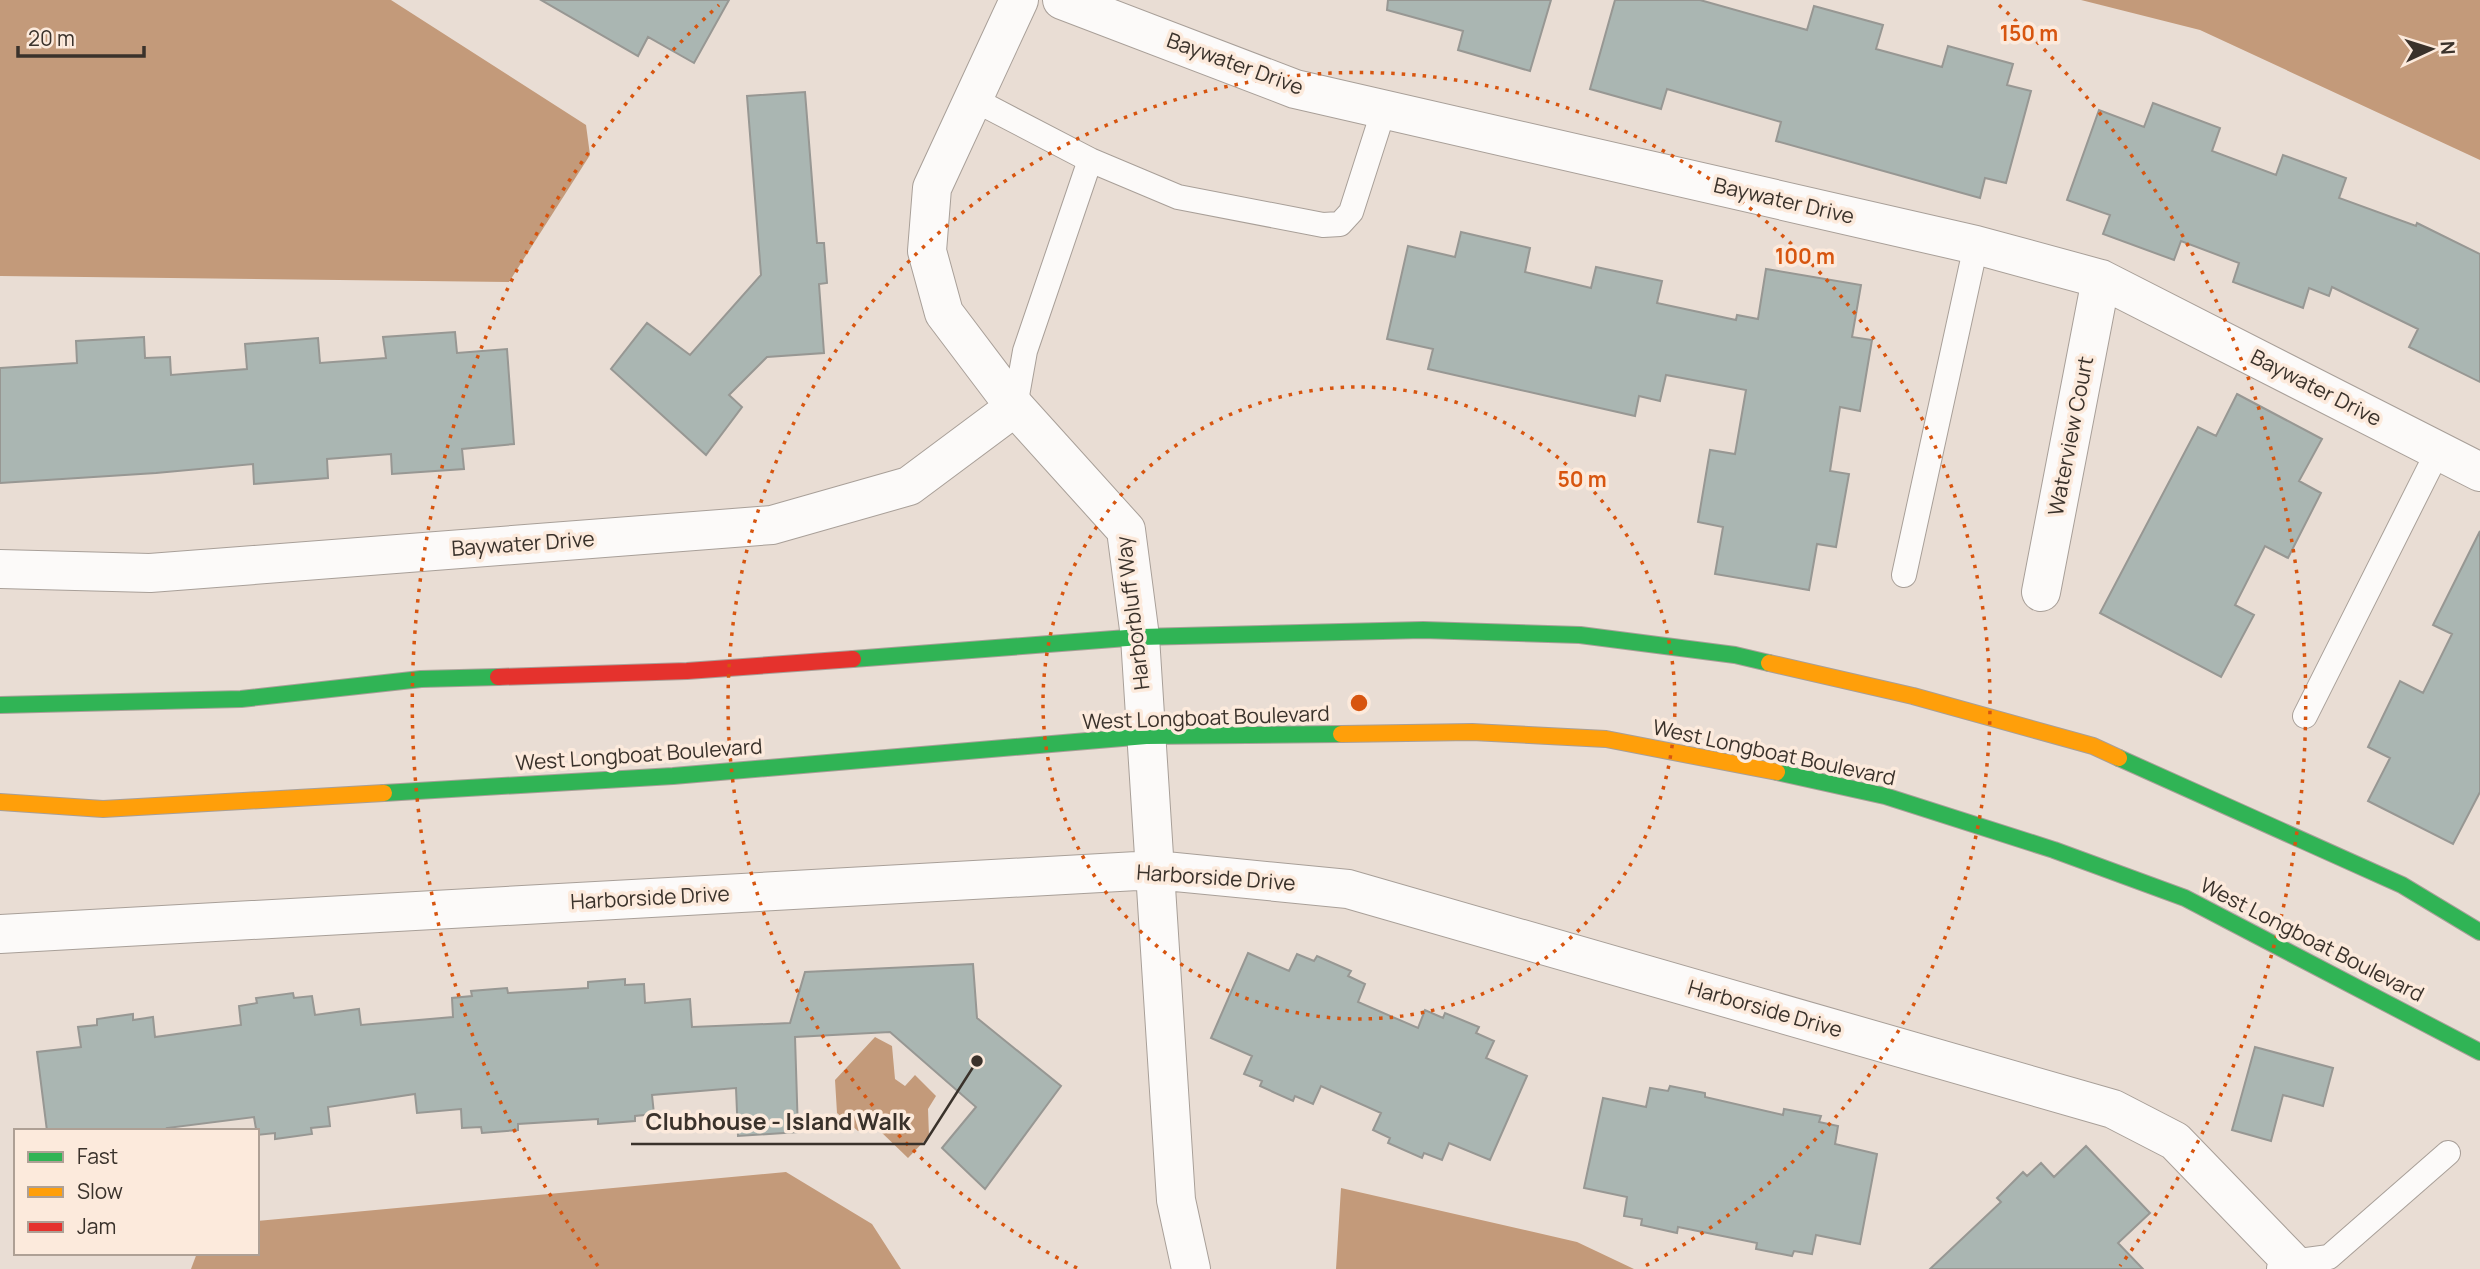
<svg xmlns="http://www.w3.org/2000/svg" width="2480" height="1269" viewBox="0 0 2480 1269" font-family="Manrope,sans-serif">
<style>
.water{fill:#c39a7a}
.building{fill:#aab6b2;stroke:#979793;stroke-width:2}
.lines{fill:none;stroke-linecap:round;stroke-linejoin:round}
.lane-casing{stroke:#a89f98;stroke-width:26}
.street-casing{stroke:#a89f98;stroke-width:40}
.fast-casing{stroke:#a89f98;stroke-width:18}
.slow-casing{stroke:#a89f98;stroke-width:18}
.jam-casing{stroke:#a89f98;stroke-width:18}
.lane{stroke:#fcfaf9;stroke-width:24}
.street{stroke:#fcfaf9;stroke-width:38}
.fast{stroke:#30b455;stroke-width:16}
.slow{stroke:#ff9f0a;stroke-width:16}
.jam{stroke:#e5322d;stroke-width:16}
.ring{fill:none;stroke:#d7550f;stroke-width:3.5;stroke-dasharray:3.5 7}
.labels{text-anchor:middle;stroke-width:7;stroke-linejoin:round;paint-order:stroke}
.street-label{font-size:21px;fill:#3a322b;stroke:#fceadc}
.centre{fill:#d7550f;stroke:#fceadc;stroke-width:3.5}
.ring-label{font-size:21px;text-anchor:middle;font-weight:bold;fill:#d7550f;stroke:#fceadc;stroke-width:7;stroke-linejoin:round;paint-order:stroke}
.leader{fill:none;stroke:#3a322b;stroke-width:2.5}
.callout-dot{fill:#3a322b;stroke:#fceadc;stroke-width:2.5}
.callout-label{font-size:23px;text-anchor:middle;font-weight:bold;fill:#3a322b;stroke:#fceadc;stroke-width:7;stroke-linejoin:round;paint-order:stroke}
</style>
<rect width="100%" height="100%" fill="#e9ddd4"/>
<!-- water -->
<path class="water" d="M0,0H391L586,125L590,155L509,282L0,276Z
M2081,0H2480V160L2200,30Z
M875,1037L892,1046L895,1079L905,1086L915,1075L936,1096L928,1109L929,1136L908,1158L879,1130L858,1131L837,1113L835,1080Z
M786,1172L872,1224L901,1269H191L197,1253H257V1221Z
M1341,1188L1577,1242L1634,1269H1336Z"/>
<!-- building -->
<path class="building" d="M541,0H729L694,63L648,37L638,56Z
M1388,0H1551L1530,71L1458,50L1463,31L1387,10Z
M1615,0H1700L1807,30L1814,6L1883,25L1876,49L1942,67L1948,46L2013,64L2007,85L2031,91L2006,183L1985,178L1980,198L1776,141L1781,122L1667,89L1661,109L1590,89Z
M805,92L817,243H824L827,283L819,284L824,353L767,357L729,395L742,407L706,455L611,369L647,323L690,355L761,275L747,96Z
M2153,103L2220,128L2212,151L2276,175L2283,155L2346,178L2339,198L2416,226L2417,223L2480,254V382L2409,347L2418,329L2332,287L2329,296L2309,288L2303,308L2233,282L2239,263L2181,241L2174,260L2103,234L2110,215L2067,200L2099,110L2144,127Z
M1461,232L1530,248L1525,272L1591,288L1596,267L1662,281L1657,303L1736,320L1737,315L1758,319L1766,269L1861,285L1852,337L1872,340L1860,411L1840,407L1830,471L1849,474L1836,547L1817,544L1809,590L1715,574L1723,527L1698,522L1710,450L1735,454L1746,390L1666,375L1660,401L1639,396L1635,416L1428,369L1433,349L1387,339L1408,246L1455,257Z
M455,332L457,353L507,349L514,444L462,449L464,469L392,474L391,454L327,459L328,478L254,484L253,464L156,473L0,483V368L77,363L76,341L144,337L145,358L170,357L171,375L247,369L245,344L318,338L320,363L386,358L383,337Z
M2237,394L2322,439L2299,481L2321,493L2288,558L2265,546L2235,605L2254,615L2221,677L2100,613L2198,427L2216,436Z
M2480,531V792L2453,844L2368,801L2390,758L2368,747L2400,681L2423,693L2452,634L2433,625Z
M1248,953L1289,971L1297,954L1314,961L1317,956L1351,971L1348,976L1365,984L1358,1002L1418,1028L1425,1010L1443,1018L1445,1013L1479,1027L1476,1033L1494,1041L1486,1058L1527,1076L1490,1160L1449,1143L1442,1160L1424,1153L1422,1158L1388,1143L1390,1138L1373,1130L1381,1113L1321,1086L1313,1104L1295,1096L1293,1101L1260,1086L1262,1081L1244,1074L1252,1056L1211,1038Z
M973,964L977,1018L1061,1086L985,1189L942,1148L976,1107L890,1032L795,1037L798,1132L738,1136L736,1088L652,1095L654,1114L635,1116V1121L598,1124V1119L518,1124V1130L482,1133L481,1127L462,1128L461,1109L417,1113L415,1094L328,1107L330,1126L311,1128L312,1134L275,1139V1133L257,1135L254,1117L167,1128L168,1131H47L37,1052L81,1047L78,1027L97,1025V1019L133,1014V1020L153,1017L155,1037L241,1025L239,1006L257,1003L256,998L293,993L294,998L312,996L315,1015L359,1009L361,1025L453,1017L452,998L472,996L471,991L507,988L508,993L588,988V982L625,979V985L644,984L645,1003L690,999L692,1027L790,1023L805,972Z
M2255,1047L2333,1068L2323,1106L2283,1095L2271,1141L2232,1130Z
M1670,1086L1705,1093V1097L1783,1115L1784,1109L1821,1116L1819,1122L1838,1126L1835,1144L1877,1154L1860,1244L1816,1235L1812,1254L1794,1251L1792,1256L1756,1249L1757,1243L1678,1227L1677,1233L1641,1225L1642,1219L1624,1216L1627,1197L1584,1188L1603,1098L1646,1107L1650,1088L1668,1091Z
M2086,1146L2150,1213L2118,1243L2143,1269H1930L2001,1202L1997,1198L2023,1172L2027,1176L2041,1163L2054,1177Z"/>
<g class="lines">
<!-- lane casing -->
<g class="lane-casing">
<path id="lane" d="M973,99L1090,160L1025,351L1015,407
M1090,160L1178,197L1323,225L1340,224L1351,212L1384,109
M1904,575L1976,245
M2305,716L2439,449
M2292,1262L2329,1257L2448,1153"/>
</g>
<!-- street casing -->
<g class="street-casing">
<path id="street" d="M1019,0L932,188L927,251L944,313L1015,407L1126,530L1140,637L1176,1200L1191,1269
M1062,0L1295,89L1976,245L2101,279L2480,472
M0,569L150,573L772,525L909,486L1015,407
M2041,592L2101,279
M0,934L1155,870L1348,889L2113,1109L2175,1141L2292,1262L2286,1269"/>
</g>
<!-- fast casing -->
<g class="fast-casing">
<path id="fast" d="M853,659L1140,637L1423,630L1580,635L1735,655L1769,663
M0,705L241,699L421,679L498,677
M2119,758L2402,885L2480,932
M1777,772L1885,796L2054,850L2185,898L2480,1052
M384,793L673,776L1146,736L1341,734"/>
</g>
<!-- slow casing -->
<g class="slow-casing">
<path id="slow" d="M1769,663L1913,696L2093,746L2119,758
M1341,734L1472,732L1606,739L1777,772
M0,802L103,809L384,793"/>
</g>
<!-- jam casing -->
<g class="jam-casing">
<path id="jam" d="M498,677L687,671L853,659"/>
</g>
<!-- lane -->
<use href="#lane" class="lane"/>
<!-- street -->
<use href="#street" class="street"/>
<!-- fast -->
<use href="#fast" class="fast"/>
<!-- slow -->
<use href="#slow" class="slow"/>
<!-- jam -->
<use href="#jam" class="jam"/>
</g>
<!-- distance rings -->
<g class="ring">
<circle cx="1359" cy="703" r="316"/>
<path d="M1077 1268A631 631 0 1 1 1641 1268"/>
<path d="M598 1266A947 947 0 0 1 719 5M1999 5A947 947 0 0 1 2120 1266"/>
</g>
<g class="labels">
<!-- street labels -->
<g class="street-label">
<text transform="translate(1235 64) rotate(20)" y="7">Baywater Drive</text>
<text transform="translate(1784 201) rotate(13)" y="7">Baywater Drive</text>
<text transform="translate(2316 388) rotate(27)" y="7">Baywater Drive</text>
<text transform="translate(2071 436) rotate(-79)" y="7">Waterview Court</text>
<text transform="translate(523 544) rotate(-4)" y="7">Baywater Drive</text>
<text transform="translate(1133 613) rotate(-97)" y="7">Harborbluff Way</text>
<text transform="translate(1206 718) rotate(-2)" y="7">West Longboat Boulevard</text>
<text transform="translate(1774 753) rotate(12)" y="7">West Longboat Boulevard</text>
<text transform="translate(639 755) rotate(-4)" y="7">West Longboat Boulevard</text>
<text transform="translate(1216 878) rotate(4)" y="7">Harborside Drive</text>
<text transform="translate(650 898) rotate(-3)" y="7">Harborside Drive</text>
<text transform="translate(2312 940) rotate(27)" y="7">West Longboat Boulevard</text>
<text transform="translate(1765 1009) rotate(16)" y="7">Harborside Drive</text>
</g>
</g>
<circle cx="1359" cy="703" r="10" class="centre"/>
<g class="ring-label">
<text x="2029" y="41">150 m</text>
<text x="1805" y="264">100 m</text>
<text x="1582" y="487">50 m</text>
</g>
<!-- callouts -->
<path class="leader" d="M977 1061L924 1144H631"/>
<circle class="callout-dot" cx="977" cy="1061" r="7"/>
<g class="callout-label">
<text x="778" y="1130">Clubhouse - Island Walk</text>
</g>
<!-- legend -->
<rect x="14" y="1129" width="245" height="126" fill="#fceadc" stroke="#aea095" stroke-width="2"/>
<rect x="28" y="1152" width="35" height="10" fill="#30b455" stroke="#aea095" stroke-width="2"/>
<text x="77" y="1164" font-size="21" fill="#3a322b">Fast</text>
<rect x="28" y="1187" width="35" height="10" fill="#ff9f0a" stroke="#aea095" stroke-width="2"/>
<text x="77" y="1199" font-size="21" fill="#3a322b">Slow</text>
<rect x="28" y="1222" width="35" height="10" fill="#e5322d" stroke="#aea095" stroke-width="2"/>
<text x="77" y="1234" font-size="21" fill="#3a322b">Jam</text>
<!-- north arrow -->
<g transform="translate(2431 49) rotate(86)" stroke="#fceadc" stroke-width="5" paint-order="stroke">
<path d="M0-5L12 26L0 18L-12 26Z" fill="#3a322b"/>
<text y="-10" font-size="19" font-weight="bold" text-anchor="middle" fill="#3a322b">N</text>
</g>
<!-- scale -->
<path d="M18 46v10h126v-10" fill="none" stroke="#3a322b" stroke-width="3.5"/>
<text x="28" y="46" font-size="21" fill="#3a322b" stroke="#fceadc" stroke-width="5" paint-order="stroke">20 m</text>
</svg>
